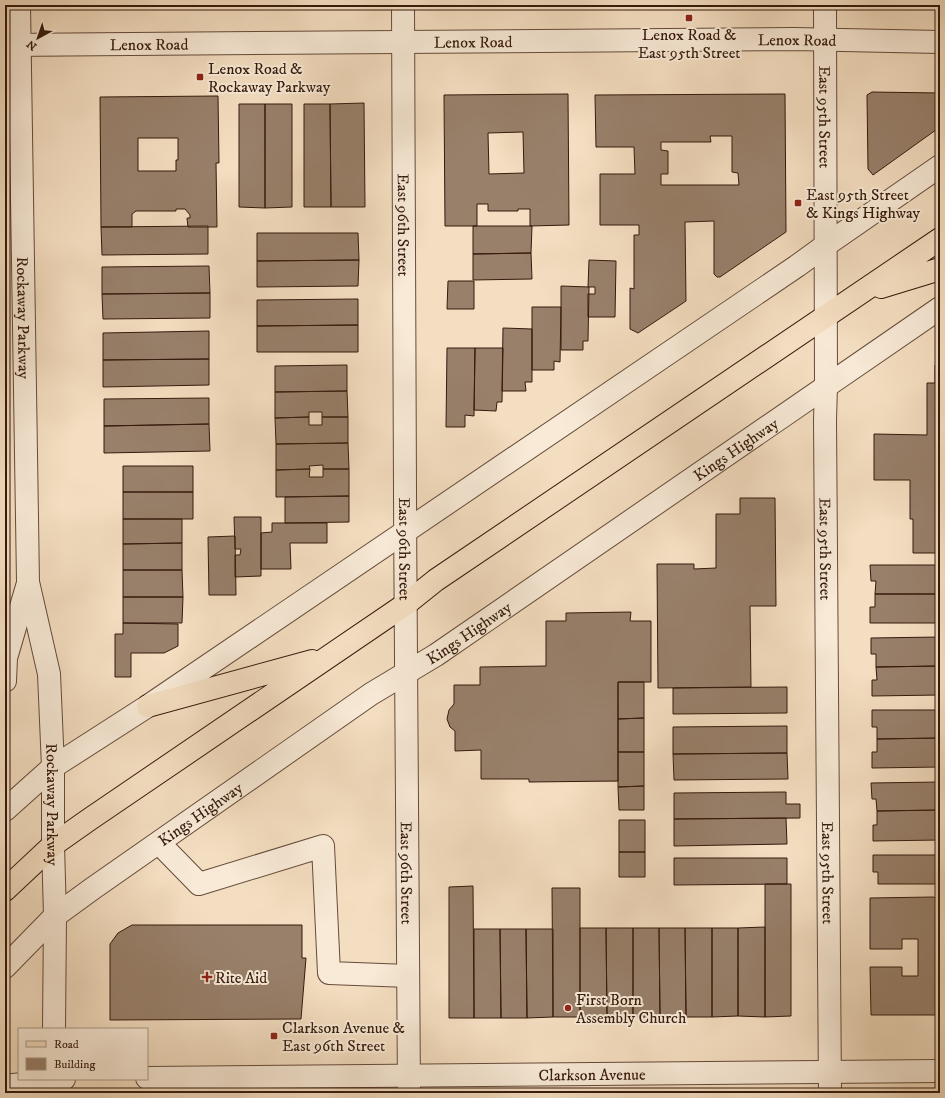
<svg xmlns="http://www.w3.org/2000/svg" width="945" height="1098" viewBox="0 0 945 1098" font-family="'IM FELL DW Pica',serif">
<style>
.building{fill:#98806b;stroke:#351a0d;fill-rule:evenodd}
.lines{fill:none;stroke-linecap:round;stroke-linejoin:round}
.minor-casing{stroke:#654b3a;stroke-width:24}
.major-casing{stroke:#351a0d;stroke-width:24}
.minor{stroke:#f8ead7;stroke-width:22}
.major{stroke:#f4dec1;stroke-width:22}
.poi-dot{fill:#8f2418;stroke:#f8ead7;stroke-width:1.5}
.labels{text-anchor:middle;stroke-width:4;stroke-linejoin:round;paint-order:stroke}
.poi-label{font-size:16px;fill:#351a0d;stroke:#f8ead7;text-anchor:start}
.street-label{font-size:16px;fill:#351a0d;stroke:#f8ead7}
</style>
<rect width="100%" height="100%" fill="#f4dec1"/>
<filter id="stains"><feTurbulence type="fractalNoise" baseFrequency=".005" numOctaves="4"/><feColorMatrix values="0 0 0 0 .2 0 0 0 0 .09 0 0 0 0 .02 0 0 0 .5 -.17"/></filter>
<radialGradient id="worn" r=".72"><stop offset=".6" stop-color="#630" stop-opacity="0"/><stop offset="1" stop-color="#630" stop-opacity=".3"/></radialGradient>
<!-- building -->
<path class="building" d="M872,92L940,93V127L873,175L868,169L867,95Z
M568,94L569,225L530,226V209H518V211H488V204H477V226H445L444,95ZM523,132L524,173L489,174L488,133Z
M785,94L786,232L720,277H717L714,274V221L685,222L686,301L638,333L630,329V288L634,289V235H639V225H600V174H635L634,147H596L595,95ZM710,136H732V172L738,173L739,185H661V174H668V151L661,150V142H711Z
M218,96L219,163H216L217,227H188L187,218H190V215L185,209H176V211H136L132,214V227H101L100,97ZM138,138H178V160H176V171H138Z
M364,103L365,207H331L330,104Z
M239,104H265V208L239,207Z
M265,104H292V207L265,208Z
M304,104H330L331,207H304Z
M208,226V254L102,255L101,227Z
M473,226H532L531,253L473,254Z
M257,233H358L359,260L257,261Z
M531,253L532,279L473,280V254Z
M359,260L358,286L257,287V261Z
M589,260L616,261L615,317H588V294H595V287H588Z
M209,266L210,293L102,294V267Z
M448,281H474V309H447Z
M561,286L589,287L588,341H583V350H561Z
M210,293V318L103,319L102,294Z
M358,299V325L257,326V300Z
M532,307H561L560,362L554,361V370H532Z
M358,325V352H257V326Z
M503,328L532,329V382H525L526,391H502Z
M209,331V359L103,360V333Z
M447,348H475L474,416L465,415V427H446Z
M475,348H503L502,402H497L496,411L474,410Z
M209,359V385L103,387V360Z
M347,365V391L275,392V366Z
M935,365L940,366V553H913V519H910V480H874V434L927,435V383H935Z
M347,391L348,417H322V412H309V417L275,418V392Z
M209,398V424L104,426V399Z
M309,417V425H322V417H348V443L276,444L275,418Z
M209,424L210,451L104,453V426Z
M348,443L349,469H323V465L309,466L310,469L276,470V444Z
M123,466H193V492H123Z
M310,469L309,477H323V469H349V496L276,497V470Z
M123,492H193V519H123Z
M349,496V522L285,523V497Z
M740,498H775L776,606H750L751,687L658,688L657,564H694V569L716,568V514H740Z
M234,517H261V576L235,577V555H240L241,549H235Z
M123,519H182V543L123,544Z
M272,523H327V543H290L291,569H261V533L272,532Z
M235,536L236,595H209L208,537Z
M182,543V570H123V544Z
M870,565H940V594H875L876,581H871Z
M123,570H182L183,597H123Z
M875,594H940V623H870V607H875Z
M123,597H183L182,623H123Z
M631,612L630,621H651V682H618V781L529,782V779H481V750L455,751V731L450,727L447,719L449,710L454,704V685H480V667L546,666V621H566V613Z
M123,623L178,624V646L164,653H131V677H115V634H123Z
M940,637V666L876,667V654H871V638Z
M940,666V695L872,696V680H877L876,667Z
M618,682H644V718L618,719Z
M787,687V713L673,714V688Z
M872,710H940V738L877,739V727H872Z
M644,718V752H618V719Z
M787,726V753L673,754V727Z
M940,738V767L872,768V752H877V739Z
M618,752H644V786L618,787Z
M787,753L788,779L674,780L673,754Z
M940,782V810L877,811L876,799H872L871,783Z
M644,786V810H619L618,787Z
M786,792V804H800V818L674,819V793Z
M940,810V840L873,841V825H877V811Z
M786,818L787,844L674,846V819Z
M619,820H645V852H619Z
M619,852H645V877H619Z
M873,855H940V884H878V872H873Z
M674,858H787V884L674,885Z
M765,884H791V1016L765,1017Z
M473,886L474,1018H449V887Z
M552,888H580V1017H553Z
M933,897L940,899V1015H871L870,967H902V976H918V939H902V949H870V898Z
M132,925H302V958H306L301,1019L110,1020V944L118,933Z
M765,927V1017L738,1016V928Z
M580,928H606L607,1017H580Z
M606,928H633V1017H607Z
M633,928H659L660,1017H633Z
M659,928H685L686,1017H660Z
M685,928H712V1017H686Z
M712,928H738V1016L712,1017Z
M474,929H500L501,1018H474Z
M500,929H526L527,1018H501Z
M526,929H553V1017L527,1018Z"/>
<g class="lines">
<!-- minor casing -->
<g class="minor-casing">
<g id="minor">
<path id="s1" d="M19,5L28,582L49,674L53,767V845L55,916L54,1029"/>
<path id="s2" d="M403,5C405,368 405,730 409,1093"/>
<path id="s3" d="M825,5L826,386L825,420L830,1093"/>
<path id="s4" d="M5,45L794,39L940,42"/>
<path d="M5,681L6,658L28,583"/>
<path d="M5,810L53,767L148,706L797,266L826,245L940,166"/>
<path d="M159,843L199,884L323,846L329,973L408,976"/>
<path id="s5" d="M5,967L55,916L92,889L371,694L436,655L940,308"/>
<path id="s6" d="M147,1078L940,1071"/>
<path d="M5,1086L64,1079"/>
</g>
</g>
<!-- major casing -->
<g class="major-casing">
<path id="major" d="M881,287L940,269
M148,706L312,661
M5,890L53,845L90,819L406,604L436,580L940,239"/>
</g>
<!-- minor -->
<use href="#minor" class="minor"/>
<!-- major -->
<use href="#major" class="major"/>
</g>
<!-- markers -->
<g class="poi-dot">
<rect x="685" y="14" width="8" height="8" rx="2"/>
<rect x="196" y="73" width="8" height="8" rx="2"/>
<rect x="794" y="199" width="8" height="8" rx="2"/>
<path d="M205 971h4v4h4v4h-4v4h-4v-4h-4v-4h4z"/>
<circle cx="568" cy="1008" r="4"/>
<rect x="270" y="1032" width="8" height="8" rx="2"/>
</g>
<g class="labels">
<!-- poi labels -->
<g class="poi-label">
<text x="689" y="40" text-anchor="middle">Lenox Road &amp;<tspan x="689" dy="18">East 95th Street</tspan></text>
<text x="208" y="74">Lenox Road &amp;<tspan x="208" dy="18">Rockaway Parkway</tspan></text>
<text x="806" y="200">East 95th Street<tspan x="806" dy="18">&amp; Kings Highway</tspan></text>
<text x="215" y="983">Rite Aid</text>
<text x="576" y="1005">First Born<tspan x="576" dy="18">Assembly Church</tspan></text>
<text x="282" y="1033">Clarkson Avenue &amp;<tspan x="282" dy="18">East 96th Street</tspan></text>
</g>
<!-- street labels -->
<g class="street-label">
<text dy="6" stroke="none"><textPath href="#s4" startOffset="792">Lenox Road</textPath></text>
<text dy="6" stroke="none"><textPath href="#s4" startOffset="468">Lenox Road</textPath></text>
<text dy="6" stroke="none"><textPath href="#s4" startOffset="144">Lenox Road</textPath></text>
<text dy="6" stroke="none"><textPath href="#s3" startOffset="112">East 95th Street</textPath></text>
<text dy="6" stroke="none"><textPath href="#s2" startOffset="220">East 96th Street</textPath></text>
<text dy="6" stroke="none"><textPath href="#s1" startOffset="313">Rockaway Parkway</textPath></text>
<text dy="6" stroke="none"><textPath href="#s5" startOffset="897">Kings Highway</textPath></text>
<text dy="6" stroke="none"><textPath href="#s2" startOffset="544">East 96th Street</textPath></text>
<text dy="6" stroke="none"><textPath href="#s3" startOffset="544">East 95th Street</textPath></text>
<text dy="6" stroke="none"><textPath href="#s5" startOffset="573">Kings Highway</textPath></text>
<text dy="6" stroke="none"><textPath href="#s1" startOffset="802">Rockaway Parkway</textPath></text>
<text dy="6" stroke="none"><textPath href="#s5" startOffset="249">Kings Highway</textPath></text>
<text dy="6" stroke="none"><textPath href="#s2" startOffset="868">East 96th Street</textPath></text>
<text dy="6" stroke="none"><textPath href="#s3" startOffset="868">East 95th Street</textPath></text>
<text dy="6" stroke="none"><textPath href="#s6" startOffset="445">Clarkson Avenue</textPath></text>
</g>
</g>
<!-- margin -->
<rect width="945" height="1098" fill="none" stroke="#f4dec1" stroke-width="20"/>
<rect x="6" y="6" width="933" height="1086" fill="none" stroke="#351a0d" stroke-width="2"/>
<rect x="10" y="10" width="925" height="1078" fill="none" stroke="#351a0d"/>
<!-- legend -->
<rect x="18" y="1028" width="130" height="52" fill="#f8ead7" stroke="#aa9786"/>
<rect x="26" y="1041" width="20" height="6" fill="#f4dec1" stroke="#aa9786"/>
<text x="54" y="1048" font-size="12" fill="#351a0d">Road</text>
<rect x="26" y="1058" width="20" height="12" fill="#98806b" stroke="#aa9786"/>
<text x="54" y="1068" font-size="12" fill="#351a0d">Building</text>
<!-- north arrow -->
<g transform="translate(38 38) rotate(220)" stroke="#f8ead7" stroke-width="3" paint-order="stroke">
<path d="M0-3L7 15L0 10L-7 15Z" fill="#351a0d"/>
<text y="-6" font-size="11" font-weight="bold" text-anchor="middle" fill="#351a0d">N</text>
</g>
<rect width="100%" height="100%" filter="url(#stains)"/>
<rect width="100%" height="100%" fill="url(#worn)"/>
</svg>
